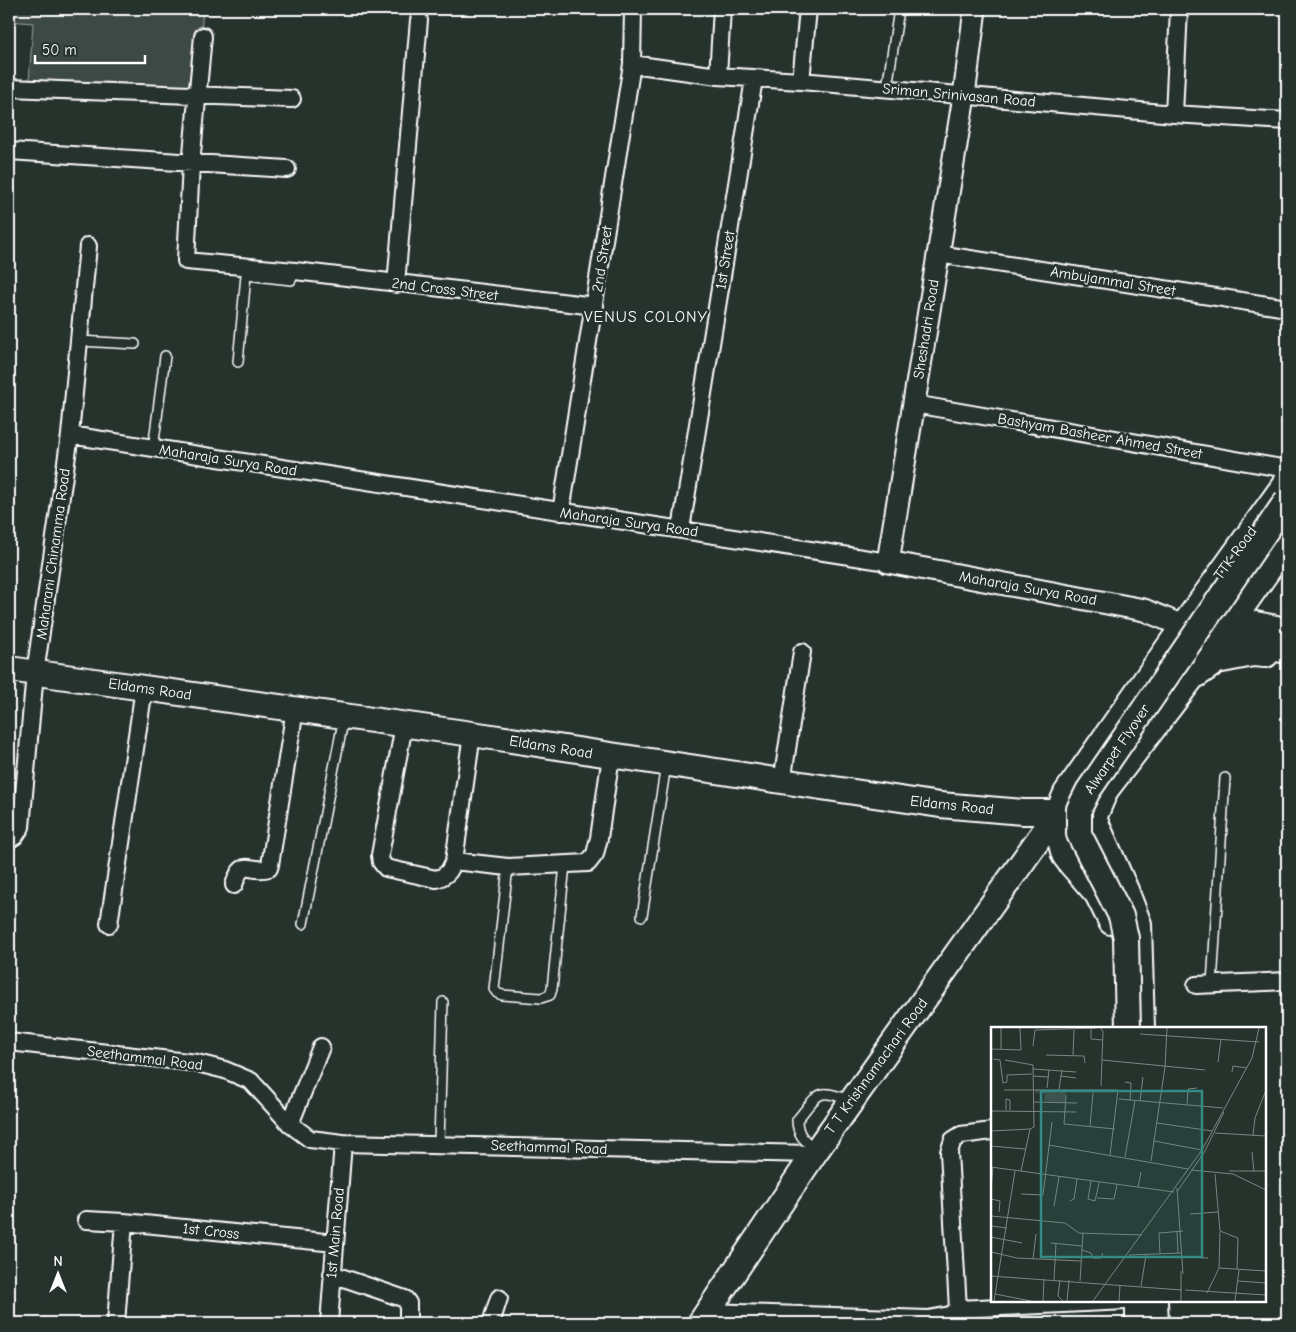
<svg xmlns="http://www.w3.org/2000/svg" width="1296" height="1332" viewBox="0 0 1296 1332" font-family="'Comic Neue',sans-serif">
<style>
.green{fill:#3e4944;stroke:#9ea4a2}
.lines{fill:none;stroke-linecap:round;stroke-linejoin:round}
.service-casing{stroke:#fff;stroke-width:12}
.minor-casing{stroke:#fff;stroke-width:20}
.tertiary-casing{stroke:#fff;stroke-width:25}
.secondary-casing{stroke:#fff;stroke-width:28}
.service{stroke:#26332d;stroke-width:9}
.minor{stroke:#26332d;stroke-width:16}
.tertiary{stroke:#26332d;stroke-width:21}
.secondary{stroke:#26332d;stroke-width:24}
.secondary-bridge-casing{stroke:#fff;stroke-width:28;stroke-linecap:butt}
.secondary-bridge{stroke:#26332d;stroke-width:24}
.labels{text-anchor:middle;stroke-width:5;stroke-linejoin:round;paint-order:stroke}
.street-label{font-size:15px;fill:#fff;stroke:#26332d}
.neighbourhood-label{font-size:16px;letter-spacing:1px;fill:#fff;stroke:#26332d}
.inset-road{fill:none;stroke:#7d8581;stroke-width:1}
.view{fill:#338b84;fill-opacity:0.15;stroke:#338b84;stroke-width:2.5}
.inset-edge{fill:none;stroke:#fff;stroke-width:2.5}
</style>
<rect width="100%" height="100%" fill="#26332d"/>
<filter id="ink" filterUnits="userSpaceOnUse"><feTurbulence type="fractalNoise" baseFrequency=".02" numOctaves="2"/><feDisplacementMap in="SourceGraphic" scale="10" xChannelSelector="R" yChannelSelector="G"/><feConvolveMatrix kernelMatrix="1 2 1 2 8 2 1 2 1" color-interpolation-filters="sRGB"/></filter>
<g filter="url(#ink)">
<!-- green -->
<path class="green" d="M9,9H203L196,96L29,83L33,23L9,21Z"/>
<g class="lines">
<!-- service casing -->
<g class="service-casing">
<path id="service" d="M887,88L899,9
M79,341L135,344
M238,362L246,275L291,280L295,271
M153,449L165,356
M508,867L494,989L497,993L502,995L541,998L550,995L552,989L565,865
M642,916L666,765
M303,924L344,717
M1212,984L1225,778
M439,1144L443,1002
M816,1150C805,1141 797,1135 797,1120C818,1095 817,1086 850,1101"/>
</g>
<!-- minor casing -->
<g class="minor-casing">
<path id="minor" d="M203,36L191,164L186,261L295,271L595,306
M632,64L718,76L801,81L1174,114L1287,121
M718,76L722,9
M801,81L808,9
M9,88L292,99
M1174,114L1179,9
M9,151L287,169
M938,254L1287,308
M396,284L419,20
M914,404L1287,469
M70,435L888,562
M561,512L632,64L633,9
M681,529L754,79
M404,725L380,855L381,862L386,868L436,879C447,876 450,871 454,861L472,734
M782,782L802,652
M9,840L15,836L21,827L35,673L70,435L88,246
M454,861L508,867L588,863L595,854L599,838L611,756
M234,885C243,856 249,874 269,868L270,865L295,709
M109,924L144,688
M1196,985L1287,981
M9,1042L197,1063L225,1070L251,1081L290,1124L310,1139L343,1143L814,1154
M290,1124L321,1047
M86,1220L124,1222L335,1243
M332,1274L405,1299L408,1303V1323
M958,1309L949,1152L953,1140L961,1135L992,1131
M708,1312L928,1319L950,1315L958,1309L1127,1301
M116,1323L124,1222
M329,1323L343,1143
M491,1323L499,1298"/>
</g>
<!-- tertiary casing -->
<g class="tertiary-casing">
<path id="tertiary" d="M975,9L964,96L888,562L1144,610L1183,626"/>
</g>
<!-- secondary casing -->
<g class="secondary-casing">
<path id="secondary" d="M1221,616L1234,620L1287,630
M1206,634L1219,638L1287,651
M9,669L472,734L940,805L1023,812H1058L1094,818
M1197,675L1217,661L1253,654L1266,655
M1058,812L1060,840L1064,855L1070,863L1097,894L1111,922
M1094,818L1106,790L1192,678L1269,569L1287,539
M1094,818L1126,890L1139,924L1142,1028
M1138,1301V1323
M1155,1301L1156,1323
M700,1323L816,1151L1058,812L1066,793L1183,626L1287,481"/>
</g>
<!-- service -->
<use href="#service" class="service"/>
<!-- minor -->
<use href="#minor" class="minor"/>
<!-- tertiary -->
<use href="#tertiary" class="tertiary"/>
<!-- secondary -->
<use href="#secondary" class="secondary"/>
<!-- secondary-bridge casing -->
<g class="secondary-bridge-casing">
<path id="secondary-bridge" d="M1128,1028L1126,938L1121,916L1079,834V809L1088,791L1287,500"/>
</g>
<!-- secondary-bridge -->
<use href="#secondary-bridge" class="secondary-bridge"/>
</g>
</g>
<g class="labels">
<!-- street labels -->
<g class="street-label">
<text transform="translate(959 95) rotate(5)" y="5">Sriman Srinivasan Road</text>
<text transform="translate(602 259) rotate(-81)" y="5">2nd Street</text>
<text transform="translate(725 260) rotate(-81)" y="5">1st Street</text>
<text transform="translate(1113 281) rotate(9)" y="5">Ambujammal Street</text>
<text transform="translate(445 289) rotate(7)" y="5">2nd Cross Street</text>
<text transform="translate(926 329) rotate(-81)" y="5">Sheshadri Road</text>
<text transform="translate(1100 436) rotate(10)" y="5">Bashyam Basheer Ahmed Street</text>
<text transform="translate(228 460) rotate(9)" y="5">Maharaja Surya Road</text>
<text transform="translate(629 522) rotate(8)" y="5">Maharaja Surya Road</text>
<text transform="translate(1235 553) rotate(-54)" y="5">TTK Road</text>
<text transform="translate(53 554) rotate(-82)" y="5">Maharani Chinamma Road</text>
<text transform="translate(1028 588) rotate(10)" y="5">Maharaja Surya Road</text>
<text transform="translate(150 689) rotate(8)" y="5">Eldams Road</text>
<text transform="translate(551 747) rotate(9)" y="5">Eldams Road</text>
<text transform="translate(1117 749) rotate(-56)" y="5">Alwarpet Flyover</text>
<text transform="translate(952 805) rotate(6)" y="5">Eldams Road</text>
<text transform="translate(145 1058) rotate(7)" y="5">Seethammal Road</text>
<text transform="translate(876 1066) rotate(-54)" y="5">T T Krishnamachari Road</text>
<text transform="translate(549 1147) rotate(2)" y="5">Seethammal Road</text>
<text transform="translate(211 1231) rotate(6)" y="5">1st Cross</text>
<text transform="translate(335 1233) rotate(-85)" y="5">1st Main Road</text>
</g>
<!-- neighbourhood labels -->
<g class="neighbourhood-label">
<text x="646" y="322">VENUS COLONY</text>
</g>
</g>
<!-- overview -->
<g transform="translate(991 1027)">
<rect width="275" height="275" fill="#26332d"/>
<path d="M44,62L75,64L74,76L53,74L54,67L44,66Z" fill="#3e4944"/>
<path class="inset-road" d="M10,1V22M100,1V12L112,13M149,7L268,15M42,19L44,3L105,1M0,22L30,23L29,1M55,28L93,29L94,36M82,28L83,3M2,32L9,33L12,56L16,55V48L41,47M14,33L42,38L43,100L39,102L30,144M111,33L214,43M227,35L230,12M42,42L85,45M241,45L242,39L256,41M42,49L57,50M70,49L85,51M134,55L140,56L139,74M110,59L112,5L110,1M56,61L58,43M68,62L71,43M13,63H127L119,128M75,68L73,97L124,102M128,72L232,81M149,74L152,50M43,75L86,76M196,78L197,62L206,61M15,83V72L19,73V83M0,84L85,85M166,96L221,104M99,99L102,66M0,104L39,102M224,106L275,109M262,108L264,91L275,63M163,114L211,123M58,118L197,142M0,119L34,122M261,125L263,145M134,130L144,74M160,134L174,40L176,1M0,140L183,165M200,143L242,147L275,163M238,144H275M224,147L229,204L247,211L246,242M100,154L97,172L104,174L108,156M147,160L150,145M186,161L192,247M0,163L2,140M186,165L214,124L233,85M30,167L52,168L61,95M106,171L123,172L126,158M0,172L9,174L8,185M79,174L83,172L86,152M63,179L68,150M199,187L227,185M0,189L74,196L88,206L151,208M0,199L16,201M186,204L187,226M0,210L31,216M60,216L91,219M91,223L100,226L102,231H110L112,226M0,225L26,231L90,234M169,227L168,206L192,204M138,228L190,226M194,230L217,231M42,232L45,207M228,241L229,205M0,249L191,263M63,253L65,216M69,253L67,269L72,274M89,254L92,206M247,254L275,256M150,259L155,228M194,263L275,268M216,266L228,241L275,244M4,267L40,274M3,274L24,144M52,274L53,252M76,274L78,253M102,274L211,123L261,31L268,1M128,274L129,258M190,274V244M244,274L248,243"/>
<path class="view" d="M50,64H211V230H50Z"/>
<rect width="275" height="275" class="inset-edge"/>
</g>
<!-- margin -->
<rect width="1296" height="1332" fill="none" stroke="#26332d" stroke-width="30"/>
<rect x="15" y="15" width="1266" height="1302" fill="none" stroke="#fff" stroke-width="2" filter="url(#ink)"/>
<!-- north arrow -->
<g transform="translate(58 1274)" stroke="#26332d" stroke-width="4" paint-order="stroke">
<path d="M0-4L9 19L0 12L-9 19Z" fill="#ffffff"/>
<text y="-8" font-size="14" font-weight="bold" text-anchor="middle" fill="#ffffff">N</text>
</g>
<!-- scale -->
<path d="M35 55v8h110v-8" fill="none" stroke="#ffffff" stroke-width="2.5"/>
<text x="42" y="55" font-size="15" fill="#ffffff" stroke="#26332d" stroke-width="4" paint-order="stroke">50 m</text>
</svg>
